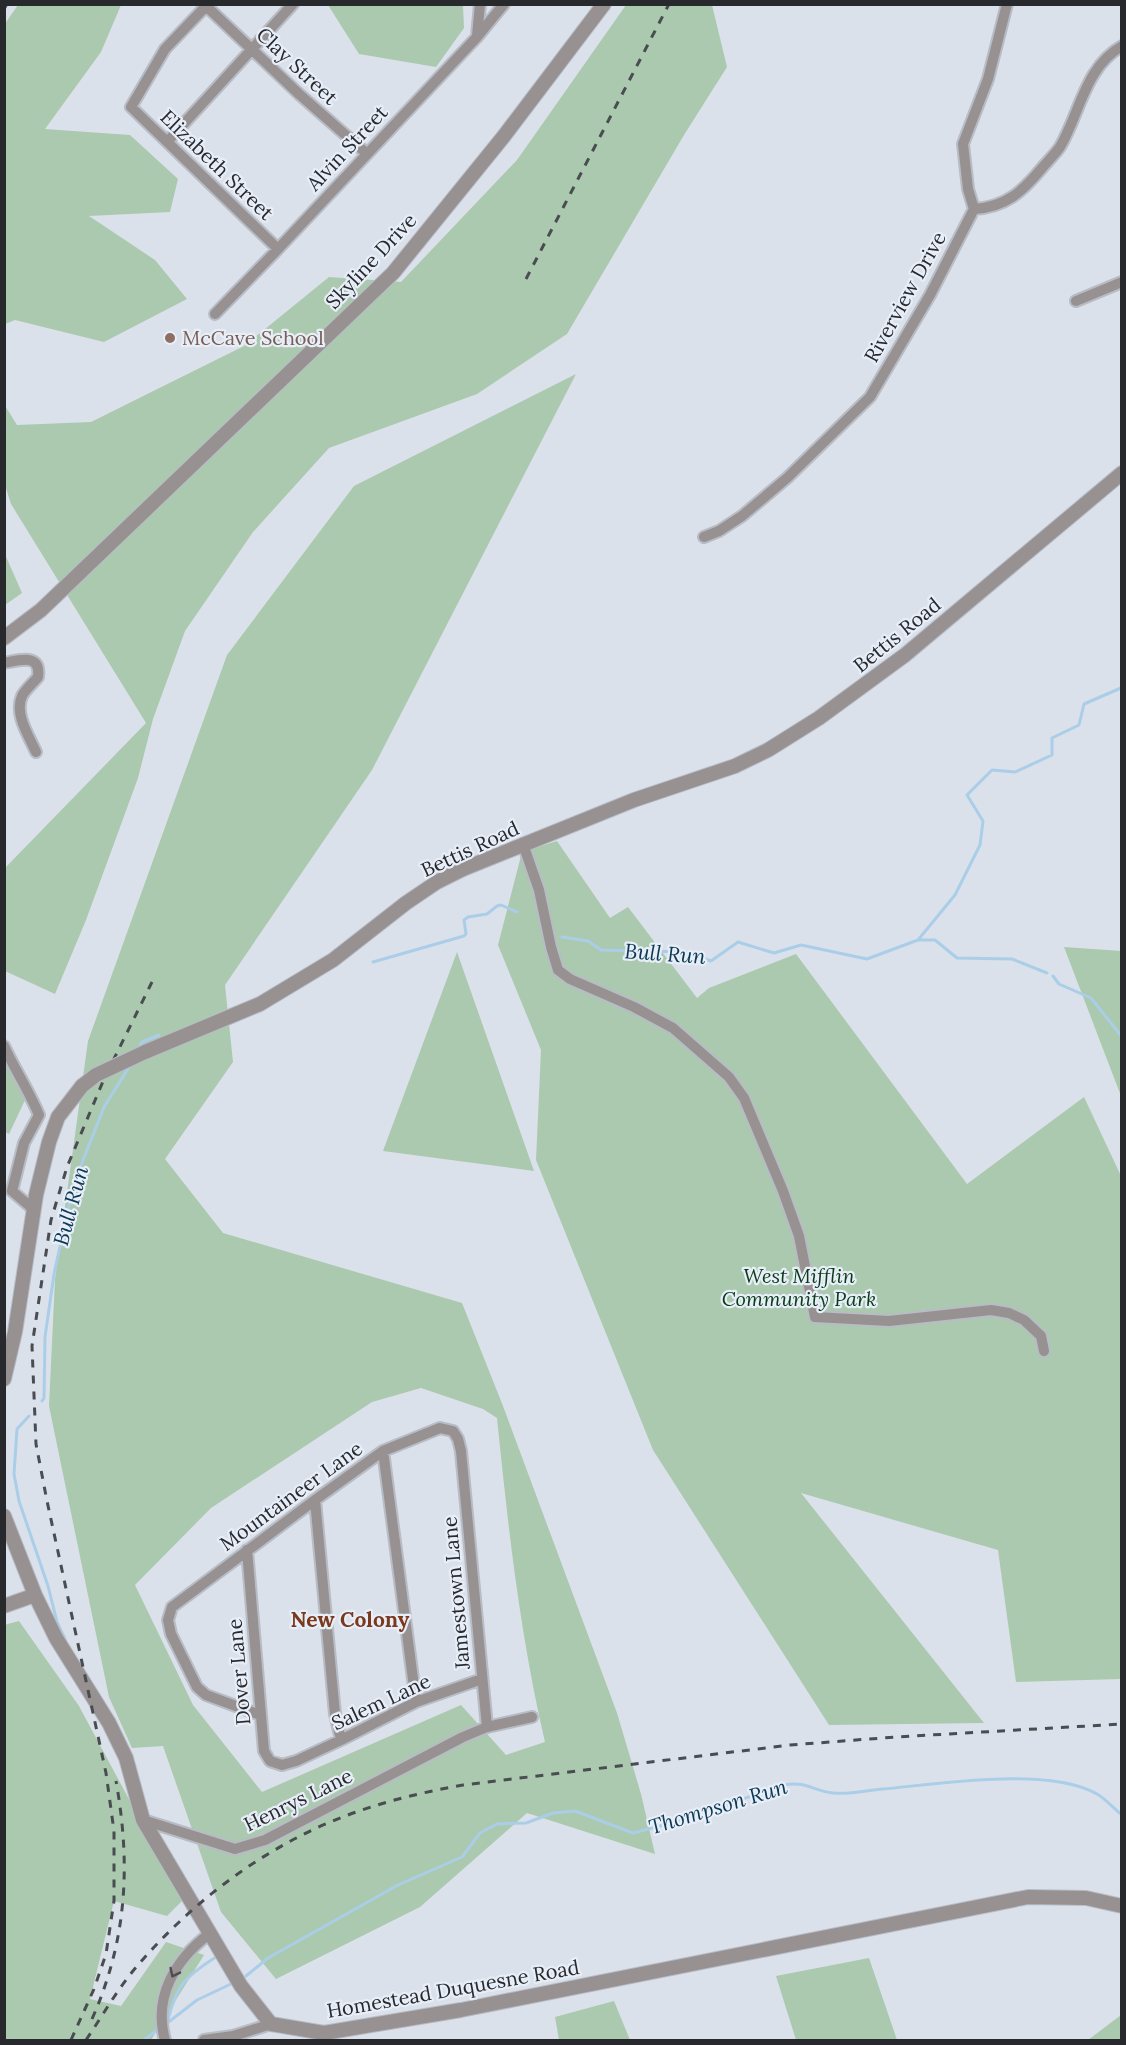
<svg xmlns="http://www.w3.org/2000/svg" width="1126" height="2045" viewBox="0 0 1126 2045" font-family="Lora,serif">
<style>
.green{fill:#abc9ae;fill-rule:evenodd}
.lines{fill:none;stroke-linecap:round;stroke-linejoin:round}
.stream{stroke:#aacee8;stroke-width:3}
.minor-casing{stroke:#b7bcc5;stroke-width:14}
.tertiary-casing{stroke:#b7bcc5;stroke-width:16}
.minor{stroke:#979191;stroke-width:10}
.tertiary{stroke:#979191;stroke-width:14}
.rail{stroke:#494c51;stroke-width:3;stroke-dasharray:8 8;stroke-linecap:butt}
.tertiary-bridge-casing{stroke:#b7bcc5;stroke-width:16;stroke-linecap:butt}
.tertiary-bridge{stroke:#979191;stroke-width:14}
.oneway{stroke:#4e4d50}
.education-dot{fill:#8d6e63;stroke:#e8eef8;stroke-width:2}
.labels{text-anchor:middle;stroke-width:4.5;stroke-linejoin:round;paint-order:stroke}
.street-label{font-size:20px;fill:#27292d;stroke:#e8eef8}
.education-label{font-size:20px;fill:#785e54;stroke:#e8eef8;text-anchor:start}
.park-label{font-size:20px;font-style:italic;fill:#083c17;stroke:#e8eef8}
.water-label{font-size:21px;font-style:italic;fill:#0b3852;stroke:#e8eef8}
.neighbourhood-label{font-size:21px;font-weight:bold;fill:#7a391d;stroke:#e8eef8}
</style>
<rect width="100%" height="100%" fill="#dbe1eb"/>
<!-- green -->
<path class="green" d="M18,5H121L101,52L45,129L130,135L178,179L170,212L89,216L155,260L187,299L104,342L15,320L5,324L4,25Z
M328,5H463L464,28L436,67L359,54Z
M626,5H712L727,67L684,135L567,334L477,394L329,448L253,532L185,631L153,719L138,778L86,920L55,994L5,971V868L146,723L11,504L5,485L4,404L17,425L91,422L244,346L329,277L401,282L517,160Z
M576,374L372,770L225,985L233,1062L165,1159L223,1233L462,1303L503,1406L617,1713L641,1794L655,1854L527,1813L420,1907L276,1979L221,1912L163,1746L132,1748L109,1697L49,1406L55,1279L88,1041L227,655L354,486ZM421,1388L483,1409L497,1418C508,1527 520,1635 545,1742L506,1755L461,1705L262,1792L193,1705L135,1585L211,1508L372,1402Z
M4,552L22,593L5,605H4Z
M557,841L610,918L628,907L697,998L709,988L796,954L967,1184L1084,1097L1121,1176V1679L1016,1682L998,1550L801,1493L984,1723L829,1725L653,1450L536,1160L541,1050L498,945L522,852Z
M1064,947L1121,951V1096Z
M457,952L534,1171L383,1151Z
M4,1049L26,1098L9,1134L5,1132Z
M19,1621L79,1706L183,1900L167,1916L114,1901L90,1999L121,2006L166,1942L204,1955L151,2040H5L4,1625Z
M869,1958L897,2040H796L776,1976Z
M614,2001L630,2040H559L555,2017Z
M1121,2015V2040H1088Z"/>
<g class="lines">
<!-- stream -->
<path class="stream" d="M562,937L588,941L601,950L685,952L711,961L738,942L774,953L801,945L867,959L918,940L955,895L980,845L983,821L967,795L992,770L1015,772L1052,755V738L1079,725L1084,704L1121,688L1122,684
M918,940H935L957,958L1012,959L1047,973
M373,962L464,936L466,934L464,920L468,917L487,914L497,906L501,905L517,912
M1053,976L1059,984L1091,998L1122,1037
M138,1050L142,1042L159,1035
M42,1401L44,1398L45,1337L54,1274L72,1192L78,1173L104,1107L131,1064
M29,1416L17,1429L14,1474L19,1501L48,1586L57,1622L65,1639
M246,1976L268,1958L398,1885L462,1857L480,1833L497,1824L526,1823L553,1813L575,1811L633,1833L675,1822L784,1785C808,1781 812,1791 833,1793C849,1795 868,1790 883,1789C940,1784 1048,1766 1097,1794C1106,1799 1114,1809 1122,1815
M167,2023C177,1985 183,1978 216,1957V1954
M166,2024L197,2000L233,1983
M144,2040L160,2028"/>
<!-- minor casing -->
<g class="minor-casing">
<path id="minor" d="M204,4L299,94L366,153
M208,4L165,49L131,107L278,249
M477,36L480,4
M168,141L293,4
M974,209C1006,207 1022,192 1042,168C1048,161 1055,154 1060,147C1080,113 1085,67 1122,46
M1076,301L1122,282
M215,314L278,249L477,37L504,4
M704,537L719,531L742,516L787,478L870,397L930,295L974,209L968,189L963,144L988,79L1007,4
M4,663C20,660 41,653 38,677C33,683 25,690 22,696C14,714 29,736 36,752
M523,844L539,890L551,947L558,970L570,979L634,1007L673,1028L729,1077L744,1098L783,1191L799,1236L815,1317L889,1321L991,1310L1009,1313L1024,1320L1041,1336L1044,1351
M4,1046C15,1070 29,1091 39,1115L24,1143L12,1191L33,1209
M383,1451L416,1702
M315,1500L335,1714L341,1740
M247,1550L264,1751L270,1761L282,1765L296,1761L341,1740L416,1702L482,1679
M487,1727L532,1717
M143,1820L235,1849L265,1840L463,1737L487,1727L461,1451L458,1439L453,1431L440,1428L383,1451L315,1500L172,1607L168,1620L171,1634L197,1687L206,1695L260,1715
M165,2040C153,1997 175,1960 209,1934
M204,2040L233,2036L271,2024"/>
</g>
<!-- tertiary casing -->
<g class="tertiary-casing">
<path id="tertiary" d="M4,638L41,610L393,273L504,136L604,4
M145,1052L260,1004L333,960L406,903L437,882L463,869L634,800L735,766L768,750L819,718L905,655L1122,473
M4,1379L15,1332L36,1195L49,1142L58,1117L82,1086
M4,1516L35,1595L56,1638L109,1723L126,1758L143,1820L241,1986L271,2024L324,2033L461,2010L1028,1897L1086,1898L1122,1906
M4,1606L35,1595"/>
</g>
<!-- minor -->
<use href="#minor" class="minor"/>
<!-- tertiary -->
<use href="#tertiary" class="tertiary"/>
<!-- rail -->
<path class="rail" d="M4,9L7,4
M526,279L669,4
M92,2019C127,1940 131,1865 116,1781
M71,2040L94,1989L106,1954L114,1901V1831L106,1773L47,1501L36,1444L32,1346L51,1220L67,1167L104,1079L155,976
M86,2040C103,2015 118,1988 138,1965C194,1900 267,1845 348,1815C385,1801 424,1792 463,1785L790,1745L896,1737L1122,1724"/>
<!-- tertiary-bridge casing -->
<g class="tertiary-bridge-casing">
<path id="tertiary-bridge" d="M82,1086L96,1075L145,1052"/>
</g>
<!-- tertiary-bridge -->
<use href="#tertiary-bridge" class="tertiary-bridge"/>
</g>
<!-- one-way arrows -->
<defs><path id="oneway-chevron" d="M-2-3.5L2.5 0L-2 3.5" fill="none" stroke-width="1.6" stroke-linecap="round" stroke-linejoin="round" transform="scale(1.5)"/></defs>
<use class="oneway" href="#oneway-chevron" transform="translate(174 1973) rotate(116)"/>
<!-- markers -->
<circle class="education-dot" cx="170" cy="338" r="6"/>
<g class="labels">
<!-- street labels -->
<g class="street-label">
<text transform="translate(297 66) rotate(43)" y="7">Clay Street</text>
<text transform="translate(347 148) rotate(-47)" y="7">Alvin Street</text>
<text transform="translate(217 165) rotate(44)" y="7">Elizabeth Street</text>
<text transform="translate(371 261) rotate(-47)" y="7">Skyline Drive</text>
<text transform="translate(905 297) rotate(-61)" y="7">Riverview Drive</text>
<text transform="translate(897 635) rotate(-39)" y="7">Bettis Road</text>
<text transform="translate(470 849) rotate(-25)" y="7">Bettis Road</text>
<text transform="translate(291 1496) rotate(-36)" y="7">Mountaineer Lane</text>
<text transform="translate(456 1593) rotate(-95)" y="7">Jamestown Lane</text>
<text transform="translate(239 1672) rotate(-95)" y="7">Dover Lane</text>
<text transform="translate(381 1702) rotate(-25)" y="7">Salem Lane</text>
<text transform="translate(298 1800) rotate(-26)" y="7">Henrys Lane</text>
<text transform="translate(453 1989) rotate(-10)" y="7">Homestead Duquesne Road</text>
</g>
<!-- education labels -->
<g class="education-label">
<text x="182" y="345">McCave School</text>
</g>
<!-- park labels -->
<g class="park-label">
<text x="799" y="1283">West Mifflin<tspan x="799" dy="23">Community Park</tspan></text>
</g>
<!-- water labels -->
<g class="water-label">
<text transform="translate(665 954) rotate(4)" y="7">Bull Run</text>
<text transform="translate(71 1206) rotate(-75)" y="7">Bull Run</text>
<text transform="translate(718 1807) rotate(-17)" y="7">Thompson Run</text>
</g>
<!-- neighbourhood labels -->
<g class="neighbourhood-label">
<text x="350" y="1627">New Colony</text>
</g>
</g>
<!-- border -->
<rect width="1126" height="2045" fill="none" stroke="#27292d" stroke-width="12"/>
</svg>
